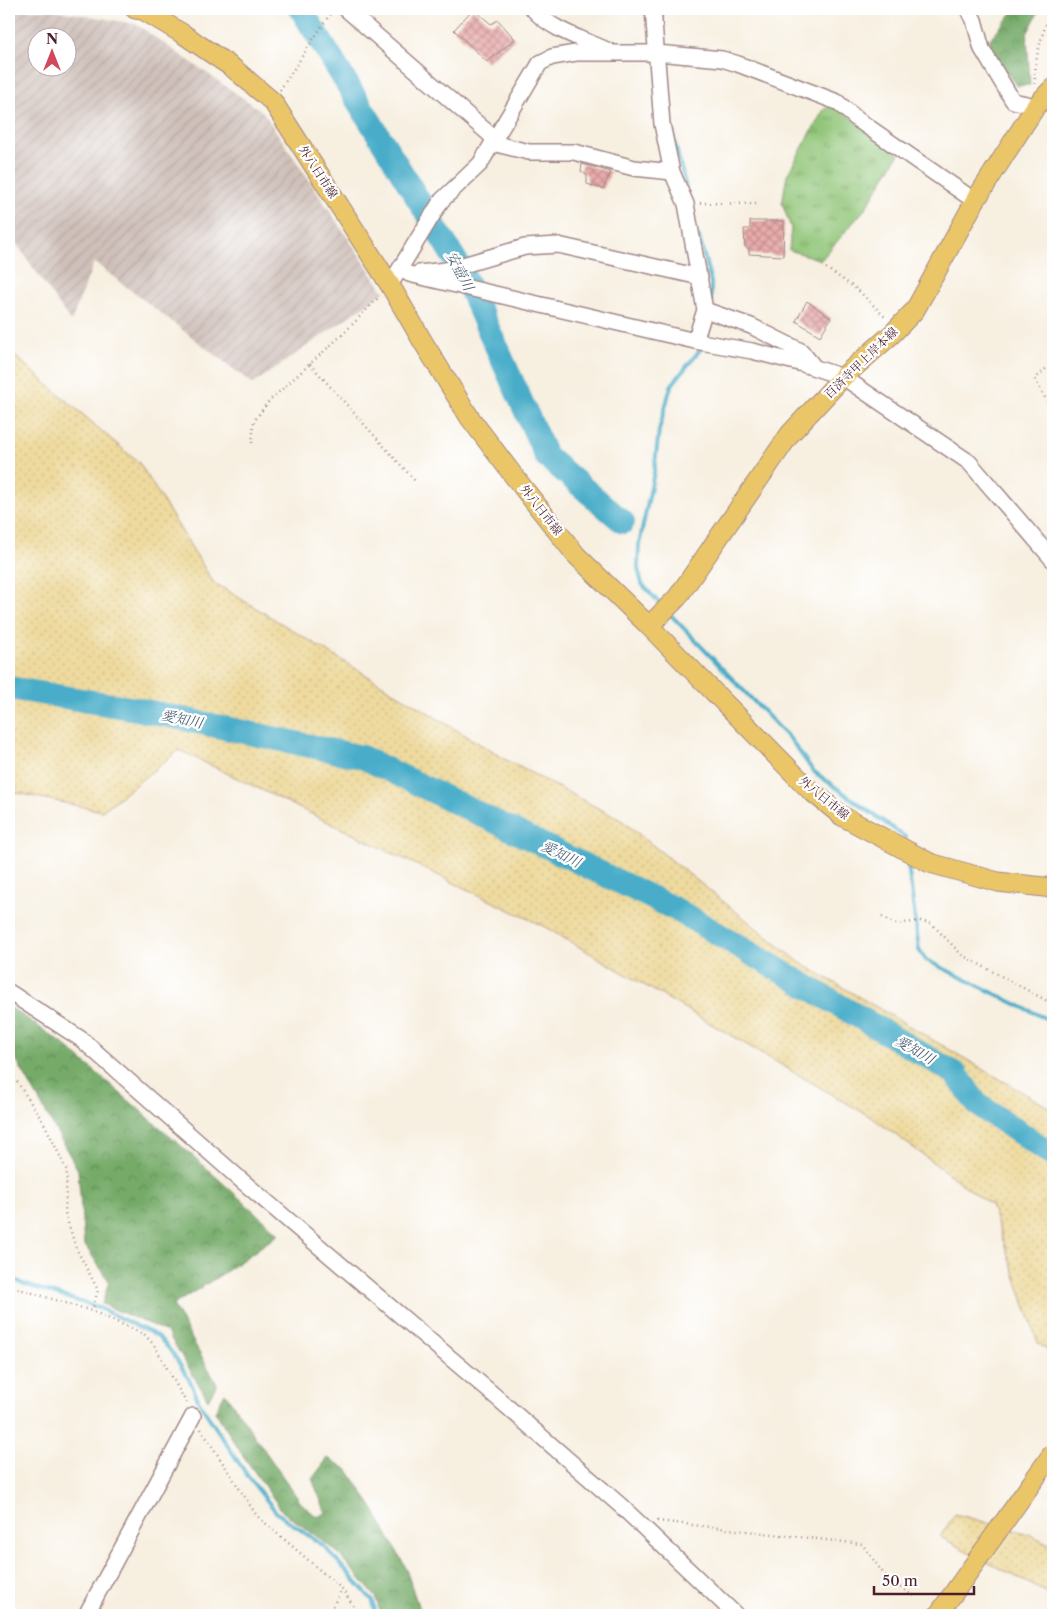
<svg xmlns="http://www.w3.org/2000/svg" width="1062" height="1624" viewBox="0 0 1062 1624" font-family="'Libre Caslon Text','Noto Serif JP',serif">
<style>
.industrial{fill:url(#industrial-furrows);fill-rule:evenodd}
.forest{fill:url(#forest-crowns);stroke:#5f644a}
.sand{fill:url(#sand-dots);stroke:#9c7c64}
.park{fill:url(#park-tufts);stroke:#6d7251}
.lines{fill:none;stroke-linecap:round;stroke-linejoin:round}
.stream{stroke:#4aadc9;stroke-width:4}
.river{stroke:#4aadc9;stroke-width:24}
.building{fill:url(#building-cross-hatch)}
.minor-casing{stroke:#a08786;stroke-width:18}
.major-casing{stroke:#a08786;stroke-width:21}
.path{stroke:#a08786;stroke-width:2.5;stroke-dasharray:1 4;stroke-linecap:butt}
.minor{stroke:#fff;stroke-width:15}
.major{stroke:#ebc669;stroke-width:19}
.major-bridge-casing{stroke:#a08786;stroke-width:21;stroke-linecap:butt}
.major-bridge{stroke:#ebc669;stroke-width:19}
.labels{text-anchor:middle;stroke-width:4.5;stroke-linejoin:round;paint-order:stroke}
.street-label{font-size:12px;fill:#4a1f2b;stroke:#fff}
.water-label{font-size:14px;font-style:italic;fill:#4a5f72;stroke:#fff}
</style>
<defs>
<pattern id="industrial-furrows" width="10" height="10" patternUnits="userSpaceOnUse" patternTransform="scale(1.25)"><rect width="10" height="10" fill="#cfc0ba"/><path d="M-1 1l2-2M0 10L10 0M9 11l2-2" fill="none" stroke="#b3a5a0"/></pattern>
<pattern id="forest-crowns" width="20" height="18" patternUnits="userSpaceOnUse" patternTransform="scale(1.25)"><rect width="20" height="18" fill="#74aa68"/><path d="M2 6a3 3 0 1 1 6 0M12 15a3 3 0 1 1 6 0" fill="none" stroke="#618a56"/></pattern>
<pattern id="sand-dots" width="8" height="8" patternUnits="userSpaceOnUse" patternTransform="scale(1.25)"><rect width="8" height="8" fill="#eeda9e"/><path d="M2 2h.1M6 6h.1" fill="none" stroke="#cebb88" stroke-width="1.8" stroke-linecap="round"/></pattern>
<pattern id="park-tufts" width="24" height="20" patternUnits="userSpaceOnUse" patternTransform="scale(1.25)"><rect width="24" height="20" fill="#90c577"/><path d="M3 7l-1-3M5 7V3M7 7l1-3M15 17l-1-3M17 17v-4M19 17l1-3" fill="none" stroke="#789f62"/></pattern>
<pattern id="building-cross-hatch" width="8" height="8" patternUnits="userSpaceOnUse" patternTransform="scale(1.25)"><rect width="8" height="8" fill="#e8acab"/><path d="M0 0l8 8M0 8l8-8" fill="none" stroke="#be8b8b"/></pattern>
</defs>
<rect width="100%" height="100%" fill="#fff"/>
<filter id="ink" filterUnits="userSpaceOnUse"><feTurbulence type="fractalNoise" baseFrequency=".02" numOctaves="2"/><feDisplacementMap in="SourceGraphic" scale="10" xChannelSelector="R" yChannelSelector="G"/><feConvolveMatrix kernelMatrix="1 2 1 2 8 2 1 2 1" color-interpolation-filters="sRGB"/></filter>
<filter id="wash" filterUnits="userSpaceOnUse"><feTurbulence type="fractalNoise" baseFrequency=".0096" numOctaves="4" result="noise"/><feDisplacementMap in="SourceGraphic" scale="20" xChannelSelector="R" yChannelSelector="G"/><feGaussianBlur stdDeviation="1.12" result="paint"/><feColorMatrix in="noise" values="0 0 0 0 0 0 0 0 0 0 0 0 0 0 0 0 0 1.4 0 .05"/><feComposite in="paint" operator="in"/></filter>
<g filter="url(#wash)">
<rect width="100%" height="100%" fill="#f7efe0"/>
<!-- industrial -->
<path class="industrial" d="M9,10H54L136,24L263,112L384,292L253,384L94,262L71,322L9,233ZM38,38H68V68H38Z"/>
<!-- forest -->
<path class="forest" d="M1009,9H1040L1027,34L1030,85L1017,86L991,53L990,39L1012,13Z
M9,1006L62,1043L193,1156L279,1234L224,1273L173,1305L217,1384L208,1400L167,1332L102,1304L109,1281L84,1244L78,1170L9,1047Z
M225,1393L301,1503L317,1517L326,1513L312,1479L328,1458L348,1470L374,1510L405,1566L421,1615H381L376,1597L334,1549L283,1512L241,1453L215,1411Z"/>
<!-- sand -->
<path class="sand" d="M9,351L140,464L213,582L506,760L621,820L799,962L1053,1110V1355L1038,1343L991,1205L874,1119L545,927L179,750L102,811L9,791Z
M955,1514L1029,1534L1053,1546V1596L940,1537Z"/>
<!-- park -->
<path class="park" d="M835,106L899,154L865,209L821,260L789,250L791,228L782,203L787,175L824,109Z"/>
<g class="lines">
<!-- stream -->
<path class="stream" d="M662,9V33
M665,57L673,137L686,186
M699,236L711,282V302
M704,339L710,326V317
M662,606L642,584L638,568L639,545L654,472L659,430L671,386L699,351L702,345
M669,613L791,740L813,771L905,837L906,842
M907,857L919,950L926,960L1053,1022
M9,1276L23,1284L97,1307L158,1336L174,1355L191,1383L200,1404L249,1478L277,1513L325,1547L373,1601L376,1615"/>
<!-- river -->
<path class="river" d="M301,9L461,269L546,456L623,522
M9,688L136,709L362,757L677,910L956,1074L977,1104L1053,1155"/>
</g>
<g id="blocks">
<!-- building -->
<path class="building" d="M473,9L491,24L498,20L515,39L487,62L454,30Z
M582,164L611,172L603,189L587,184V175L581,171Z
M750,221H784L783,256L749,254V249L745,247L744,229H750Z
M807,301L831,318L820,336L796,321Z"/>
</g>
</g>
<g filter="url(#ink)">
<use href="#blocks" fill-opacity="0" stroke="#a08786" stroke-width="1"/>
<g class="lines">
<!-- minor casing -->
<g class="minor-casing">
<path id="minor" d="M346,9L495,139
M533,9C549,29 585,40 609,51
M653,9L662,124L672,172L686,204L705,310L695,341
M968,9L974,20L982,49L1013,101L1036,106
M492,143L529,152H574L634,168L672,172
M419,273L446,270L525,247L558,245L700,277
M409,274L695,341L752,351L803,364L843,377L969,462L1053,560
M390,285L441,201L480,164L540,63L552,57L576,53H657L722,59L738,64L837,102L858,120L975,201
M705,310L751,326L801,351L814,367
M9,992L81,1039L241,1180L495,1396L621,1506L736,1615
M86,1615L193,1416"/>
</g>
<!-- major casing -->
<g class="major-casing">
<path id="major" d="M135,9L143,10L183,34L233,68L273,102L390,285L423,342L470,418L513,475L576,555L649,626L810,790L842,816L930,863L998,882L1053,888
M649,626L677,598L790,434L843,377L892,334L915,310L975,201L1036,106L1053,88"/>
</g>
<!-- path -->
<path class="path" d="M1035,84C1034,58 1042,33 1052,9
M280,90L332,11
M1049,113L1053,128
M700,203L757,204
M826,268L858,290L887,319
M1053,362L1035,379L1053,413
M310,364L416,482
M252,443L254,421L269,401L343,334L379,297
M882,917L895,924L921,921L932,924L962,955L1053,1004
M9,1069L45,1125L67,1171L65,1213L76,1248L98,1290L92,1311
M9,1284L13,1287L9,1295
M13,1287L92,1311L144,1334L154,1345L187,1404
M201,1429L257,1516L342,1589L353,1605L356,1615
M657,1521L862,1544L888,1580L914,1596
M960,1611L983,1615
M328,1615L342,1589"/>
<!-- minor -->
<use href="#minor" class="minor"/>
<!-- major -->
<use href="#major" class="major"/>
<!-- major-bridge casing -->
<g class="major-bridge-casing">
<path id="major-bridge" d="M938,1615L1053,1453"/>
</g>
<!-- major-bridge -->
<use href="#major-bridge" class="major-bridge"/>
</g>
</g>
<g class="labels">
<!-- street labels -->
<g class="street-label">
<text transform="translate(318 172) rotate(57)" y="4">外八日市線</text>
<text transform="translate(861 363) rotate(-44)" y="4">百済寺甲上岸本線</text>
<text transform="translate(541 510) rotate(52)" y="4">外八日市線</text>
<text transform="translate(824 798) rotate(39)" y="4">外八日市線</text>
</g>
<!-- water labels -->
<g class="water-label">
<text transform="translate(460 271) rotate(62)" y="5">安壺川</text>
<text transform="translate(182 719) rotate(12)" y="5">愛知川</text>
<text transform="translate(561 854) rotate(26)" y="5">愛知川</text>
<text transform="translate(915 1050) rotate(30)" y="5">愛知川</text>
</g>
</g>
<!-- margin -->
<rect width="1062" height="1624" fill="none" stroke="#fff" stroke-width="30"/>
<!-- north arrow -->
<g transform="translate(52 52)"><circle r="24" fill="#ffffff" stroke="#b7a5aa"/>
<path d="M0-4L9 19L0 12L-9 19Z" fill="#d1495b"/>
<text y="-8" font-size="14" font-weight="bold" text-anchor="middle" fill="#4a1f2b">N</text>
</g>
<!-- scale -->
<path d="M874 1586v8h100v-8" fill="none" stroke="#4a1f2b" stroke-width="2.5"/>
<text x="882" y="1586" font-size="15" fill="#4a1f2b" stroke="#ffffff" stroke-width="4" paint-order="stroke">50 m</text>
</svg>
